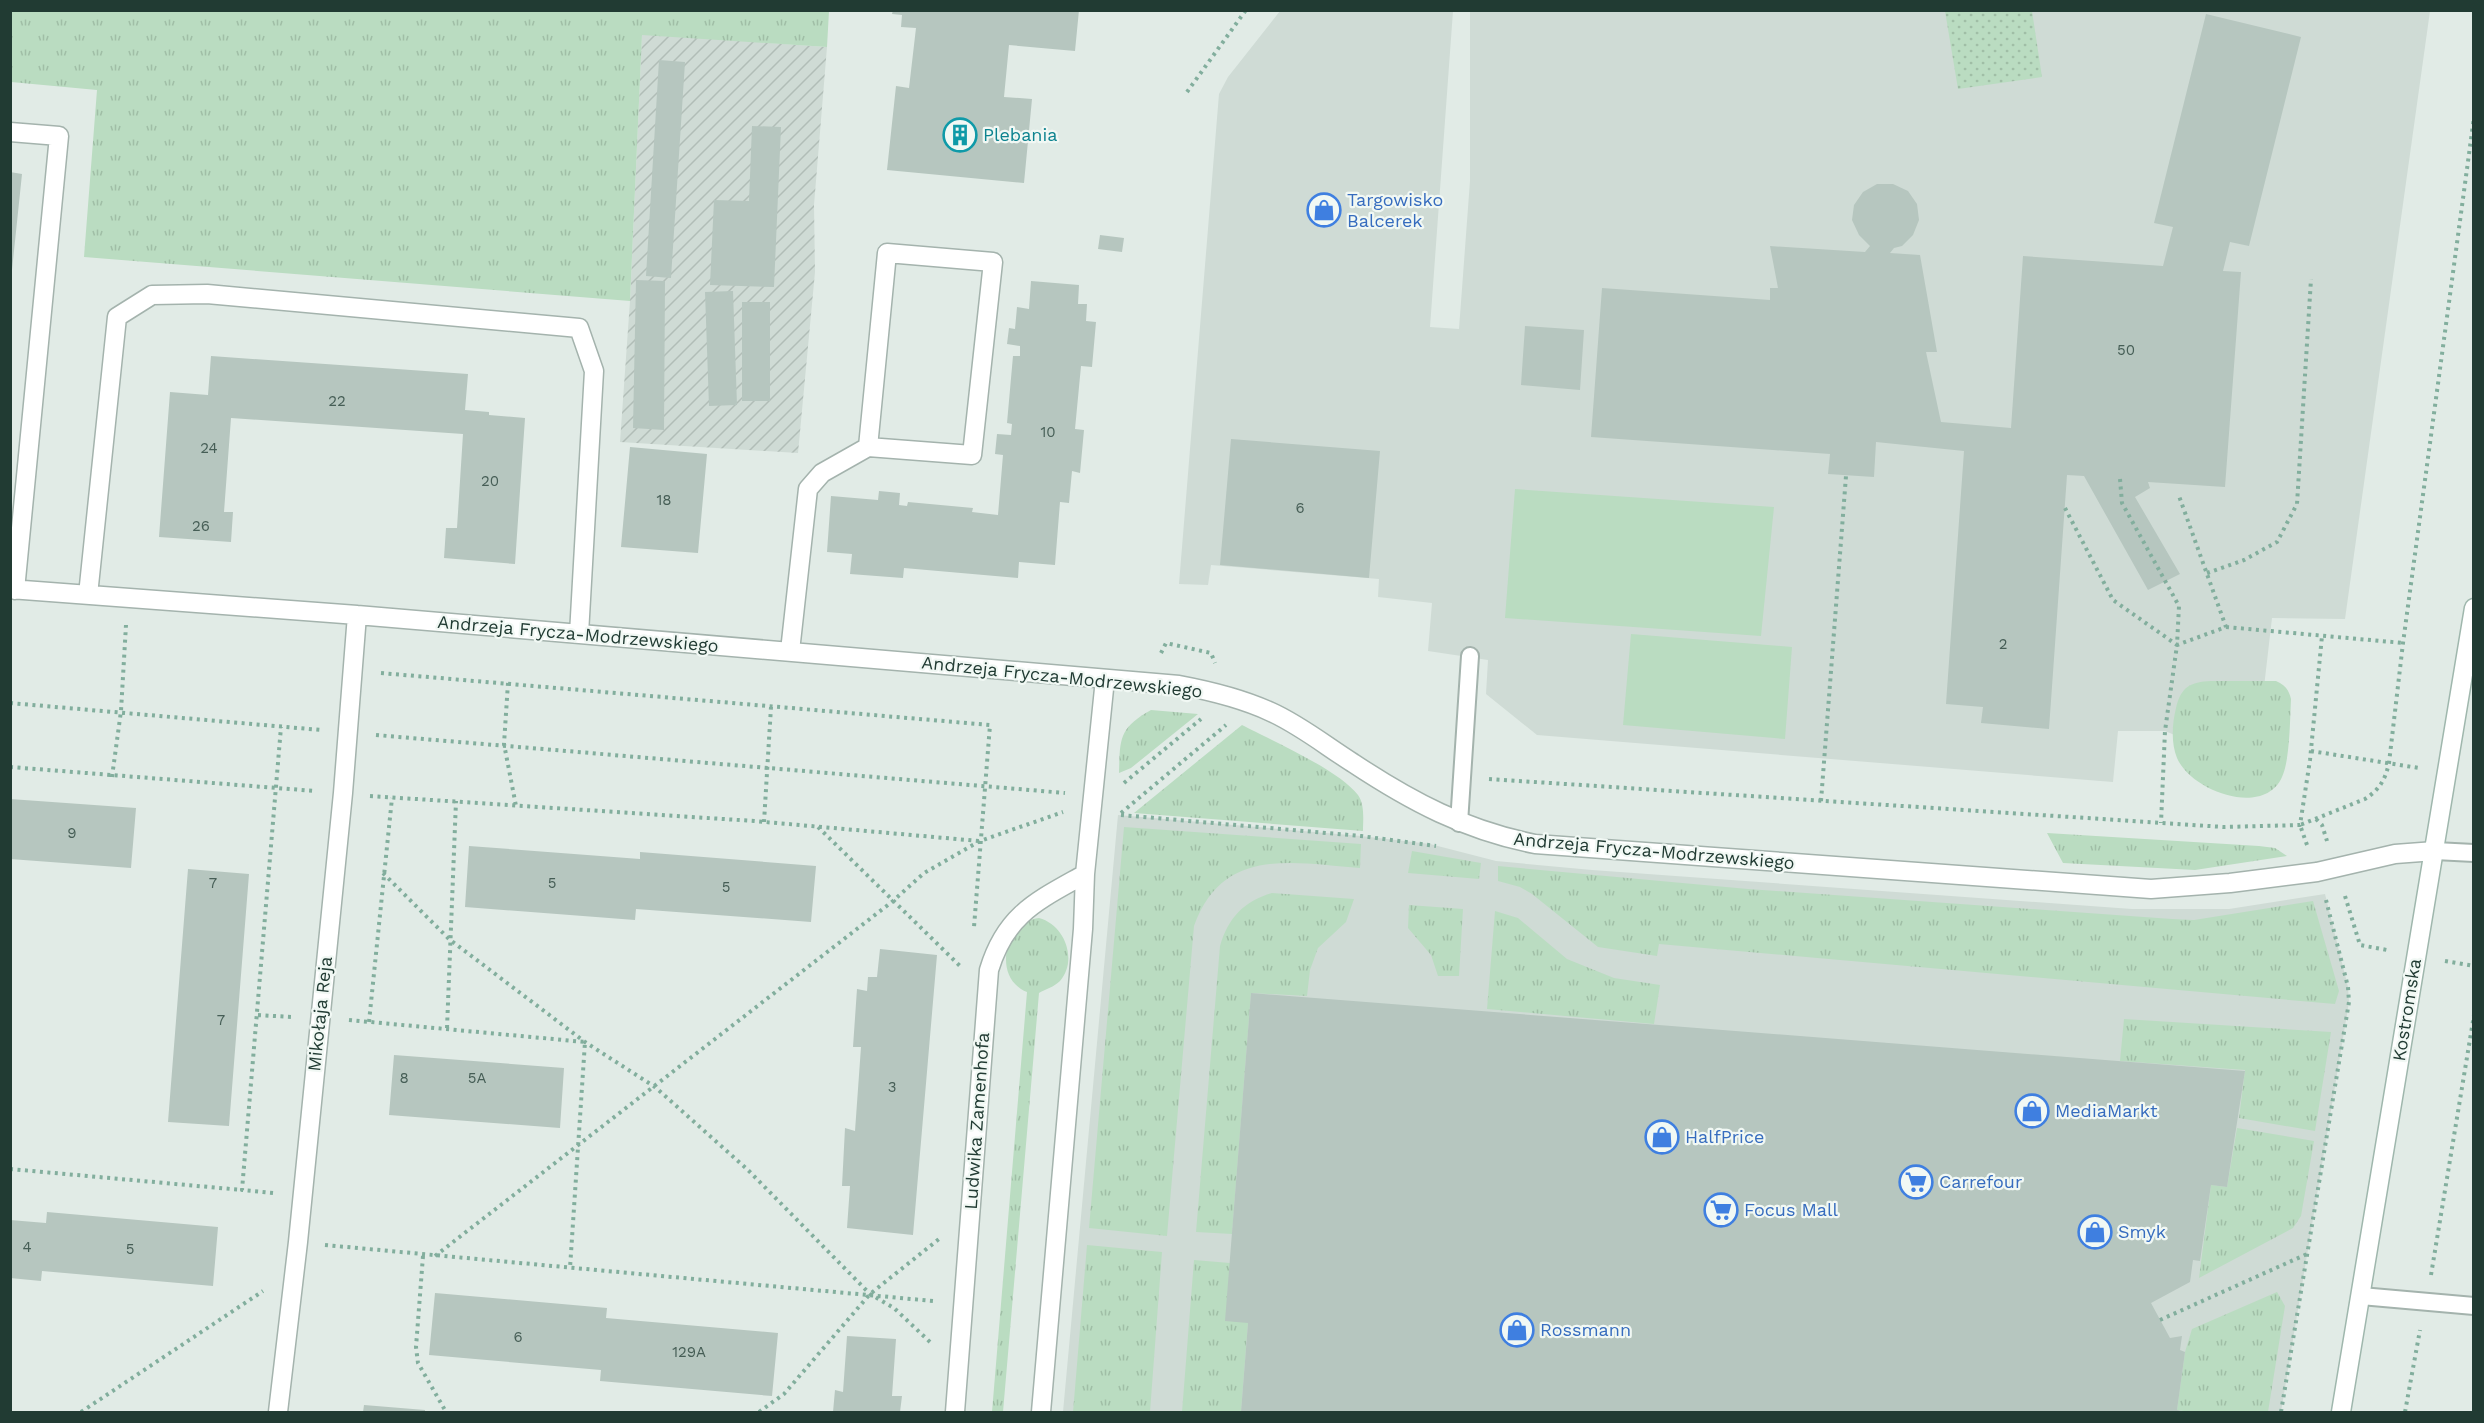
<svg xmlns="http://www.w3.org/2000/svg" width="2484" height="1423" viewBox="0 0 2484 1423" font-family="'Work Sans',sans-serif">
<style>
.built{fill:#cfdbd5}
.industrial{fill:url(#industrial-furrows)}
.grass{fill:url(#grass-tufts)}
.park{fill:url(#park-dots)}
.garden{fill:#badcc1}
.building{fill:#b6c6bf}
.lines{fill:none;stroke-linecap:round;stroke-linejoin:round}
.lane-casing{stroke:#a4b3ad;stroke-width:20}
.street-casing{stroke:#a4b3ad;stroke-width:21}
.secondary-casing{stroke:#9fb7ad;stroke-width:21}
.path{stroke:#82ae9d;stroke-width:4;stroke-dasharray:3 4.5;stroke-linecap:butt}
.lane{stroke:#fff;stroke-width:16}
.street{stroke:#fff;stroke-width:18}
.secondary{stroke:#fff;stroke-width:18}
.labels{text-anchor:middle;stroke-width:4.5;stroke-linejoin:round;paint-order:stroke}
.number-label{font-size:15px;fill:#465e56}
.culture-label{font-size:18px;fill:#0d838f;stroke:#f1f8f4;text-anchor:start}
.shop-label{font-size:18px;fill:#366cbe;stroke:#f1f8f4;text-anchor:start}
.street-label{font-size:18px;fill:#213b33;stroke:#f1f8f4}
</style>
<defs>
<pattern id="industrial-furrows" width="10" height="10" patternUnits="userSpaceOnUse" patternTransform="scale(1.5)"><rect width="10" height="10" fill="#cfdbd5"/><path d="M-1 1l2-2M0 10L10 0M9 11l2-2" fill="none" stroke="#b1bdb7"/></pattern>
<pattern id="grass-tufts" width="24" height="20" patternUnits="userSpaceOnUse" patternTransform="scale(1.5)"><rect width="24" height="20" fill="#badcc1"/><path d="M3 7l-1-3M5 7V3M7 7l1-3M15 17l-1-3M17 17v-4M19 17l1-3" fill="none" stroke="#a0bea6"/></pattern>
<pattern id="park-dots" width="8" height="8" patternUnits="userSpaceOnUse" patternTransform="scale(1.5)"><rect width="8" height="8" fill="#badcc1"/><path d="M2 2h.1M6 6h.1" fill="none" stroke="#a0bea6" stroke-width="1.8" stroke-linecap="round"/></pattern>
</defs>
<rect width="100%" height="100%" fill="#e1ebe6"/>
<!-- built -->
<path class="built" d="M1280,11H1453L1430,327L1459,329L1470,181V11H2430L2345,619L2272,618L2264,687L2177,736L2165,731H2118L2113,782L1537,735L1486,694L1488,660L1428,651L1432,603L1378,597L1379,579L1211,565L1208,585L1179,584L1219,94L1228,77Z
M1118,815L1361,836L1430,844L1496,861L1592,870L2132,909H2229L2325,894L2348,987L2349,1002L2281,1412H1063Z"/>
<!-- industrial -->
<path class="industrial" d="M642,34L827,47L814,205L815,272L798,453L620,442L630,301Z"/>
<!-- grass -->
<path class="grass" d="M10,11L11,10L829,11L827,47L642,35L630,301L84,257L97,90L11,82Z
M2211,681H2276C2285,685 2289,690 2291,699C2290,719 2290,760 2282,777C2264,818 2191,791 2177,758C2171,743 2172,724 2176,708C2181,687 2190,682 2211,681Z
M1151,710L1198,714L1131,768L1119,773C1120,738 1119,728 1151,710Z
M1242,725C1271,740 1339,770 1358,795C1365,805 1363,820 1363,831L1134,813Z
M1124,827L1361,844L1360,868C1292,863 1223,846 1194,926L1167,1236L1089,1228Z
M2047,833L2259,846L2275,848L2287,856L2195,870L2063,863Z
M1412,851L1481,863L1479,879L1408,873Z
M1498,866L1748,889L2172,919L2194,920L2313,901L2339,991L2335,1004L1659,944L1657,956L1598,947L1532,894L1520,887L1498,881Z
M1272,893L1354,899L1346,922L1318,948L1310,970L1307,996L1251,993L1232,1234L1196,1232L1220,946C1228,918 1244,901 1272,893Z
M1409,905L1463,909L1459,976H1438L1431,955L1408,928Z
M1495,911L1518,918L1567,959L1614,978L1660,985L1654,1024L1487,1009Z
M1039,918C1065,925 1078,960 1060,981C1054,987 1046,989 1039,993L1003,1412H992L1027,992C992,978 1004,922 1039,918Z
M2124,1019L2331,1032L2315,1131L2239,1118L2245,1070L2120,1061Z
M2237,1128L2314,1141L2301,1216L2293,1228L2199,1278L2211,1185L2227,1187Z
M1087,1245L1162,1252L1150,1412H1073Z
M1194,1260L1230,1263L1248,1323L1241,1412H1182Z
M2277,1292L2285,1306L2268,1412H2191L2177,1410L2185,1352L2192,1329Z"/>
<!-- park -->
<path class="park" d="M1945,11H2032L2042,77L1958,89Z"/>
<!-- garden -->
<path class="garden" d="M1515,489L1774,507L1761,636L1505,618Z
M1631,634L1792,647L1785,739L1623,725Z"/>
<!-- building -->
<path class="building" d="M893,10H1079L1075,51L1009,45L1004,97L1032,99L1024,183L887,170L896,86L909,88L916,28L901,27L902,15L892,14Z
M2206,14L2301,37L2249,246L2230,242L2223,271L2241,272L2225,487L2148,482L2150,488L2135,497L2180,574L2148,590L2084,476L2067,475L2049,729L1981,723L1983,707L1946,704L1964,451L1876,442L1874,477L1828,474L1830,454L1591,437L1602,288L1770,300V288H1778L1770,246L1865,252L1870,246L1859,235L1852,220L1854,205L1863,192L1877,184H1893L1908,191L1917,204L1919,220L1913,235L1902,246L1894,248L1890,253L1920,255L1937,352H1926L1941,422L2011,428L2023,256L2163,266L2173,227L2154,223Z
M659,60L685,62L671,278L646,276Z
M752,126L781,127L774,287L710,285L714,200L749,201Z
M10,172L22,174L12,270H10Z
M1100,235L1124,238L1122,252L1098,249Z
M636,280L665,281L664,430L633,428Z
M1031,281L1079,285L1078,304H1087L1086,321L1096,322L1092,367L1081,366L1075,429L1084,430L1080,473L1072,471L1069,503L1060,502L1055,565L1019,562L1018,578L904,568L903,578L850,574L852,554L827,552L831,496L878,500L879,491L900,493L899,505L907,506L908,502L973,508L972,512L998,515L1003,455L995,454L997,434L1011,435L1012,424L1007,423L1013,356H1020V346L1007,344L1009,328L1015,329L1017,307L1029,309Z
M733,291L737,405L709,406L705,292Z
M742,302H770V401H742Z
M1525,326L1584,330L1580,390L1521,385Z
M211,356L468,374L465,410L489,412V415L525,418L515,564L444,558L446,528H457L463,434L231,418L224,512H233L231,542L159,537L170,392L208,395Z
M1231,439L1380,451L1369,578L1220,565Z
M630,447L707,454L698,553L621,547Z
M10,799L136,808L131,868L10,859Z
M469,846L640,859V852L816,866L811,922L636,909L635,920L465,907Z
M188,869L249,874L229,1126L168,1122Z
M880,949L937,955L913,1235L847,1228L850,1186H842L845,1128L855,1131L861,1047H853L857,989L867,991L868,977H877Z
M1251,993L2245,1071L2227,1187L2211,1185L2200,1261L2193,1260L2190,1282L2151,1303L2170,1338L2182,1336L2180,1350L2185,1352L2177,1410L2185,1412H1241L1248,1323L1225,1321Z
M394,1055L564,1068L560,1128L389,1115Z
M47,1212L218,1227L213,1286L42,1271L41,1281L10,1278V1220L46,1223Z
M435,1293L607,1308L606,1318L778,1333L772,1396L600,1381L601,1370L429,1355Z
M847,1336L896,1339L892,1396H902L900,1412H833L835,1390L843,1392Z
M364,1405L425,1410V1412H363Z"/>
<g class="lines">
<!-- lane casing -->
<g class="lane-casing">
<path id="lane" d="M1459,823L1470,656
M2435,851L2474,853
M2361,1296L2474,1306"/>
</g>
<!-- street casing -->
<g class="street-casing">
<path id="street" d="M10,132L59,136L15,590
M10,589L357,615L1179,685C1211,691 1241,698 1271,712C1300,725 1326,746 1353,763C1412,802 1465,830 1535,844L2151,889L2230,883L2317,872L2395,854L2435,851
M88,595L117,317L152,295L207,294L579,328L594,371L579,634
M790,651L808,489L822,473L868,447L887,253L993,262L972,455L868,447
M278,1412L298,1242L343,793L357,615
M955,1412L989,970C1006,914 1037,901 1085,874
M1041,1412L1083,929L1085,874L1105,679"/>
</g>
<!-- secondary casing -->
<g class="secondary-casing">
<path id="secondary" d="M2341,1412L2474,608"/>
</g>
<!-- path -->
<path class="path" d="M1187,92L1246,10
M2120,479L2122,503L2179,606L2177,645L2226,627L2179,496
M2065,508L2113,600L2177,645L2165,731L2161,823
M2207,573L2244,560L2277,542L2297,504L2311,279
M2226,627L2403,643
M1161,653L1166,643L1211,653L1215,663
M381,673L990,725L974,927
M508,683L504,744L516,806
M10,703L321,730
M376,735L1065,793
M2311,751L2419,768
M10,767L315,791
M112,777L121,711L126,625
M1489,779L2224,827L2300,825L2310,760L2322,636
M1124,783L1201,719
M370,796L754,821L979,841
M1821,801L1846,476
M1121,813L1226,725
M1121,815L1361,836L1436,846
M2316,819L2322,825L2327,841
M764,822L771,707
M818,827L961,967
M2307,845L2300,825L2365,799C2380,789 2385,780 2389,763L2403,643L2474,117
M383,873L449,939L585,1042L655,1087L747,1169L870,1294L894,1308L930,1342
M2345,896L2360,945L2387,950
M2445,961L2474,966
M258,1015L291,1017
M349,1020L585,1042L570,1268
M369,1022L392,798
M447,1028L456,801
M10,1169L242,1190
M273,1193L242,1190L281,727
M325,1245L933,1301
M423,1256L416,1347L418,1363L446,1412
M435,1256L893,901L924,873L980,841L1063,812
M2431,1275L2474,1015
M2160,1320L2307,1254
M81,1412L263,1291
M759,1412L784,1394L870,1294L939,1239
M2281,1412L2349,1002L2348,987L2326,900
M2405,1412L2420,1330"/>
<!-- lane -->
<use href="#lane" class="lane"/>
<!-- street -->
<use href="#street" class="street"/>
<!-- secondary -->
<use href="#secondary" class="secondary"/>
</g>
<!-- icons -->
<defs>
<g id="building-ring" transform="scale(1.725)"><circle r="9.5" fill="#f1f8f4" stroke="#0f9aa8" stroke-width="1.5"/><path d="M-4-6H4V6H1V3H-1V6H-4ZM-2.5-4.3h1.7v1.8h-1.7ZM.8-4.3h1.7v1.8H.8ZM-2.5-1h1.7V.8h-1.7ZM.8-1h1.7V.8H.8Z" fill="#0f9aa8"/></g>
<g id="shop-ring" transform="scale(1.725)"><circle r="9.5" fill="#f1f8f4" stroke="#3f7fe0" stroke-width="1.5"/><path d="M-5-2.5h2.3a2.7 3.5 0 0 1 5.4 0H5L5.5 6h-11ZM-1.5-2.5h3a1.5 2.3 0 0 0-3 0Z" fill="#3f7fe0"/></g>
<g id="supermarket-ring" transform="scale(1.725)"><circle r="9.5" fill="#f1f8f4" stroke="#3f7fe0" stroke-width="1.5"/><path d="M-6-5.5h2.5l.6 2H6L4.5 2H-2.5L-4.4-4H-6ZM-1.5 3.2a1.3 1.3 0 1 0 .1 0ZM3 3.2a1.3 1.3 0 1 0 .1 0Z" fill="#3f7fe0"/></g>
</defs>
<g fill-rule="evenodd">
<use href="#building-ring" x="960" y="135"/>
<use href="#shop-ring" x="1324" y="210"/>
<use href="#shop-ring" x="2032" y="1111"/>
<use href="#shop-ring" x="1662" y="1137"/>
<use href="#supermarket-ring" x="1916" y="1182"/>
<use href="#supermarket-ring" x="1721" y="1210"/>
<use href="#shop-ring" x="2095" y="1232"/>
<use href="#shop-ring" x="1517" y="1330"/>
</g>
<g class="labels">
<!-- number labels -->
<g class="number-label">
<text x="2126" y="355">50</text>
<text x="337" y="406">22</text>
<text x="1048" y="437">10</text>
<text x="209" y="453">24</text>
<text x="490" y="486">20</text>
<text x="664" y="505">18</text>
<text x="1300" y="513">6</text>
<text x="201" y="531">26</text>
<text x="2003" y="649">2</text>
<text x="72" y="838">9</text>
<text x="213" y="888">7</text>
<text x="552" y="888">5</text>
<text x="726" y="892">5</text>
<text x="221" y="1025">7</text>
<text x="404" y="1083">8</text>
<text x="477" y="1083">5A</text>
<text x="892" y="1092">3</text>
<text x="27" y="1252">4</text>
<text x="130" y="1254">5</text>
<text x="518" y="1342">6</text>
<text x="689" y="1357">129A</text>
</g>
<!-- culture labels -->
<g class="culture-label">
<text x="983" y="141">Plebania</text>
</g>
<!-- shop labels -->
<g class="shop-label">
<text x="1347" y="206">Targowisko<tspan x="1347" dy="21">Balcerek</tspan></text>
<text x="2055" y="1117">MediaMarkt</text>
<text x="1685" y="1143">HalfPrice</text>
<text x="1939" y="1188">Carrefour</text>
<text x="1744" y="1216">Focus Mall</text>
<text x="2118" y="1238">Smyk</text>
<text x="1540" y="1336">Rossmann</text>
</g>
<!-- street labels -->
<g class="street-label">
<text transform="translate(578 634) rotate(5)" y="6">Andrzeja Frycza-Modrzewskiego</text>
<text transform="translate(1062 677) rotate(6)" y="6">Andrzeja Frycza-Modrzewskiego</text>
<text transform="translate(1654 851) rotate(5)" y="6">Andrzeja Frycza-Modrzewskiego</text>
<text transform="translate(2407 1010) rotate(-81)" y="6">Kostromska</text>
<text transform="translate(320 1014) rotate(-84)" y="6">Mikołaja Reja</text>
<text transform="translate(977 1121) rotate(-86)" y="6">Ludwika Zamenhofa</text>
</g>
</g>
<!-- border -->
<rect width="2484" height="1423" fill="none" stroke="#213b33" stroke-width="24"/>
</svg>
